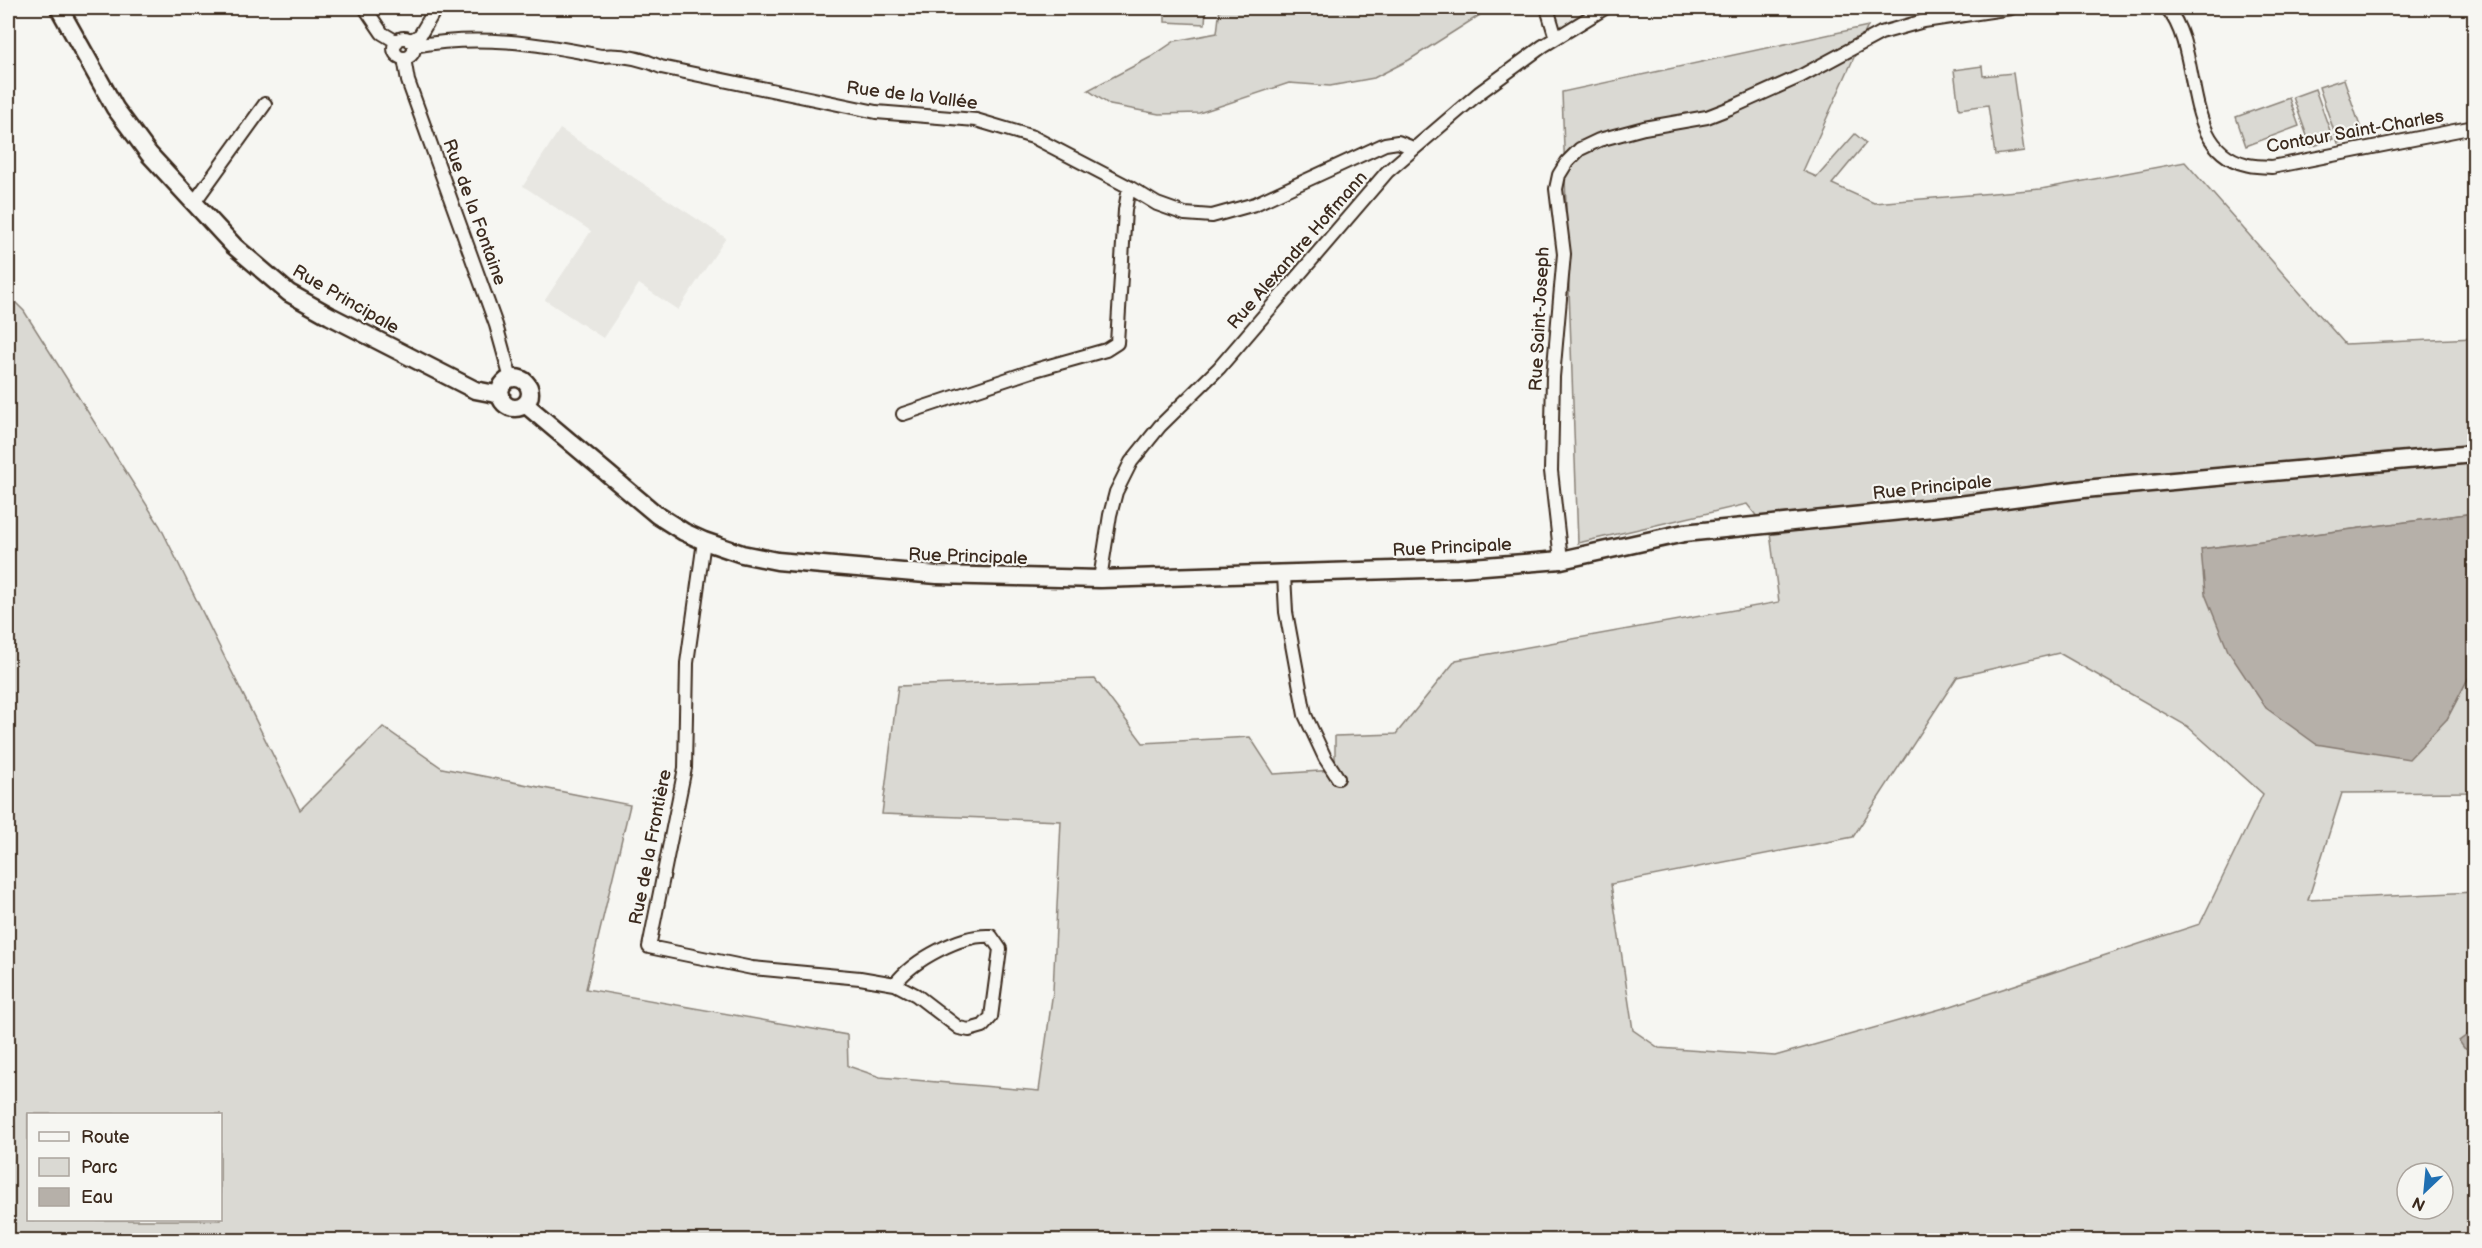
<svg xmlns="http://www.w3.org/2000/svg" width="2482" height="1248" viewBox="0 0 2482 1248" font-family="'Balsamiq Sans',sans-serif">
<style>
.built{fill:#e8e7e2}
.green{fill:#dad9d3;stroke:#8a8278;stroke-width:1.5;fill-rule:evenodd}
.water{fill:#b6b0a9;stroke:#857a71;stroke-width:1.5}
.lines{fill:none;stroke-linecap:round;stroke-linejoin:round}
.minor-casing{stroke:#3b2a1e;stroke-width:16}
.tertiary-casing{stroke:#3b2a1e;stroke-width:21}
.minor{stroke:#f6f6f2;stroke-width:12}
.tertiary{stroke:#f6f6f2;stroke-width:16}
.labels{text-anchor:middle;stroke-width:4.5;stroke-linejoin:round;paint-order:stroke}
.street-label{font-size:18px;fill:#3b2a1e;stroke:#f6f6f2}
</style>
<rect width="100%" height="100%" fill="#f6f6f2"/>
<filter id="ink" filterUnits="userSpaceOnUse"><feTurbulence type="fractalNoise" baseFrequency=".0167" numOctaves="2"/><feDisplacementMap in="SourceGraphic" scale="12" xChannelSelector="R" yChannelSelector="G"/><feConvolveMatrix kernelMatrix="1 2 1 2 8 2 1 2 1" color-interpolation-filters="sRGB"/></filter>
<g filter="url(#ink)">
<!-- built -->
<path class="built" d="M1552,8H1593L1558,30Z
M560,129L726,238L678,310L639,284L603,338L545,300L591,231L523,186Z"/>
<!-- green -->
<path class="green" d="M1165,8H1206L1205,24L1165,22Z
M1220,8H1491L1409,60L1374,78L1330,86L1289,83L1199,113L1159,114L1110,105L1088,90L1151,57L1175,41L1217,33Z
M1868,26L1803,171L1817,177L1855,134L1866,143L1832,184L1874,203L2041,189L2185,162L2345,344L2474,338V513L2202,549L2447,719L2474,667V792L2342,793L2308,900L2474,892V1030L2460,1041L2464,1048L2474,1054V1240H2325L2324,1238L2305,1240H8V295L24,311L160,526L300,810L383,727L442,768L630,805L586,989L847,1035L848,1066L880,1077L1039,1091L1053,991L1061,821L882,814L898,686L1095,679L1143,743L1250,737L1274,774L1335,770V736L1396,734L1456,660L1779,602L1770,533L1747,504L1578,543L1562,92ZM2059,653L2187,726L2263,794L2200,924L1951,1006L1775,1056L1659,1048L1633,1030L1611,884L1853,837L1957,677ZM28,1114H220V1220H28ZM2407,1173H2443V1209H2407Z
M1982,66L1983,76L2013,73L2024,151L1995,155L1988,105L1959,109L1954,70Z
M2344,79L2363,135L2338,143L2319,87Z
M2315,89L2333,139L2311,147L2293,97Z
M2289,98L2299,126L2246,146L2236,117Z"/>
<!-- water -->
<path class="water" d="M2474,513V667L2447,719L2409,759L2316,744L2266,708L2228,651L2205,594L2201,549Z
M2474,1030V1054L2464,1048L2459,1041Z"/>
<g class="lines">
<!-- minor casing -->
<g class="minor-casing">
<path id="minor" d="M365,8L382,33L397,42
M1547,8L1556,38
M2167,8C2204,52 2180,148 2245,164C2253,167 2263,166 2272,167L2474,127
M394 48a10 10 0 1 1 20 0a10 10 0 1 1-20 0Z
M410,41L420,35L436,8
M414,46C478,34 537,43 601,56C623,54 641,58 661,67L876,112L976,120L1033,137L1129,187L1157,204L1185,214L1212,216L1255,204L1385,144L1398,142L1413,148
M404,58L408,81L496,325L511,379
M193,204L265,104
M903,414L1035,370L1106,350L1117,343L1125,210L1129,187
M704,541L687,663L685,768L649,947L752,968L860,978L895,984L916,995L959,1028L969,1030L983,1026L991,1017L1000,949L991,936C961,934 913,960 895,984
M1561,560L1551,471L1553,377L1564,254L1556,189L1559,175L1567,162L1580,149L1599,140L1644,128L1707,117L1730,108L1801,76L1881,33L1924,21L2011,8
M1284,575L1286,612L1305,715L1325,758L1338,778
M1100,579L1110,515L1116,492L1131,462L1160,426L1219,368L1387,172L1479,93L1543,46L1605,8"/>
</g>
<!-- tertiary casing -->
<g class="tertiary-casing">
<path id="tertiary" d="M59,8L115,108L149,154L234,246L289,293L330,316L475,390L501,395
M500 393a15 15 0 1 1 30 0a15 15 0 1 1-30 0Z
M525,404L657,515L684,532L704,541L742,554L777,561L937,575L1100,579L1459,568L1561,560L1684,533L1951,506L2084,489L2474,454"/>
</g>
<!-- minor -->
<use href="#minor" class="minor"/>
<!-- tertiary -->
<use href="#tertiary" class="tertiary"/>
</g>
</g>
<g class="labels">
<!-- street labels -->
<g class="street-label">
<text transform="translate(912 95) rotate(7)" y="6">Rue de la Vallée</text>
<text transform="translate(2355 131) rotate(-10)" y="6">Contour Saint-Charles</text>
<text transform="translate(475 212) rotate(70)" y="6">Rue de la Fontaine</text>
<text transform="translate(1297 250) rotate(-49)" y="6">Rue Alexandre Hoffmann</text>
<text transform="translate(346 299) rotate(30)" y="6">Rue Principale</text>
<text transform="translate(1539 319) rotate(-87)" y="6">Rue Saint-Joseph</text>
<text transform="translate(1932 487) rotate(-6)" y="6">Rue Principale</text>
<text transform="translate(1452 547) rotate(-3)" y="6">Rue Principale</text>
<text transform="translate(968 556) rotate(2)" y="6">Rue Principale</text>
<text transform="translate(650 847) rotate(-79)" y="6">Rue de la Frontière</text>
</g>
</g>
<!-- margin -->
<rect width="2482" height="1248" fill="none" stroke="#f6f6f2" stroke-width="30"/>
<rect x="15" y="15" width="2452" height="1218" fill="none" stroke="#3b2a1e" stroke-width="2" filter="url(#ink)"/>
<!-- legend -->
<rect x="27" y="1113" width="195" height="108" fill="#f6f6f2" stroke="#aba49d" stroke-width="1.5"/>
<rect x="39" y="1132" width="30" height="9" fill="#f6f6f2" stroke="#aba49d" stroke-width="1.5"/>
<text x="81" y="1143" font-size="18" fill="#3b2a1e">Route</text>
<rect x="39" y="1158" width="30" height="18" fill="#dad9d3" stroke="#aba49d" stroke-width="1.5"/>
<text x="81" y="1173" font-size="18" fill="#3b2a1e">Parc</text>
<rect x="39" y="1188" width="30" height="18" fill="#b6b0a9" stroke="#aba49d" stroke-width="1.5"/>
<text x="81" y="1203" font-size="18" fill="#3b2a1e">Eau</text>
<!-- north arrow -->
<g transform="translate(2425 1191) rotate(206)"><circle r="28" fill="#f6f6f2" stroke="#aba49d" stroke-width="1.5"/>
<path d="M0-4.5L10 22L0 15L-10 22Z" fill="#1f6fb2"/>
<text y="-9" font-size="16" font-weight="bold" text-anchor="middle" fill="#3b2a1e">N</text>
</g>
</svg>
